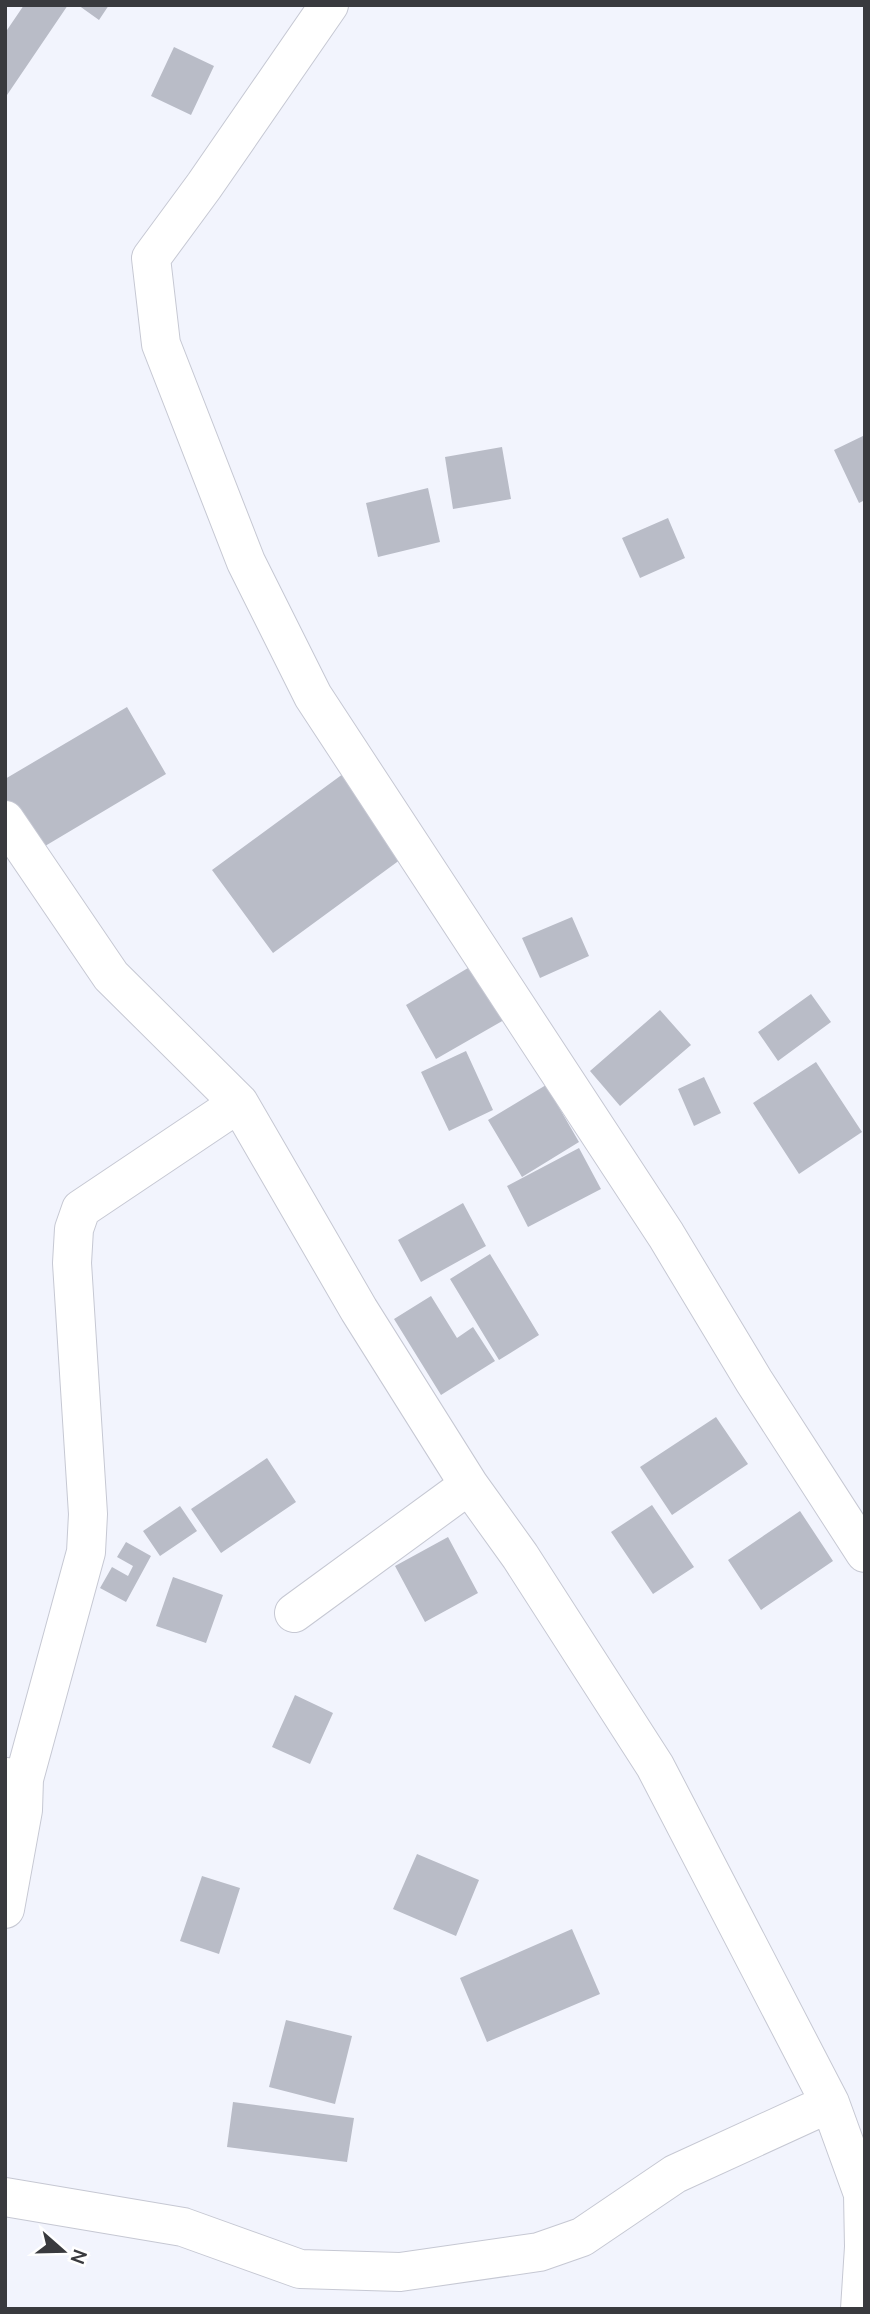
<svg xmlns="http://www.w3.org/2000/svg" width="870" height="2314" viewBox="0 0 870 2314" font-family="Manrope,sans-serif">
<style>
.building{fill:#b9bcc7}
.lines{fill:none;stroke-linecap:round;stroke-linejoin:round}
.street-casing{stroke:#c6c8d3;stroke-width:40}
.street{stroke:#fff;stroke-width:38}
</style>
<rect width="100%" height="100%" fill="#f2f4fd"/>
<!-- building -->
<path class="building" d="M24,5H68L5,98V33Z
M78,5H109L99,20Z
M174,47L214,66L191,115L151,96Z
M865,435V500L859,503L834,450Z
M502,447L511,499L453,509L445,457Z
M428,488L440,542L378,557L366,503Z
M668,518L685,558L640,578L622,538Z
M127,707L166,774L30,855L5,813V779Z
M347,771L408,854L273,953L212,870Z
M572,917L589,956L540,978L522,938Z
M473,965L504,1020L436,1059L406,1005Z
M811,994L831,1022L778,1061L758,1032Z
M660,1010L691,1045L620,1106L590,1071Z
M466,1051L493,1110L449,1131L421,1072Z
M816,1062L862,1132L799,1174L753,1103Z
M704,1077L721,1113L694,1126L678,1089Z
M546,1085L579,1142L522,1177L488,1120Z
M579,1148L601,1189L528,1227L507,1186Z
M463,1203L486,1246L421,1282L398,1240Z
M490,1254L539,1335L499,1360L450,1279Z
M431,1296L457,1338L473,1327L495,1361L441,1395L394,1319Z
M716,1417L748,1464L672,1515L640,1467Z
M267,1458L296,1502L221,1553L191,1509Z
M652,1505L694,1567L653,1594L611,1532Z
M180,1506L197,1531L160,1556L143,1531Z
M800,1511L833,1561L761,1610L728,1560Z
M448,1537L478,1593L425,1622L395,1566Z
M126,1542L151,1556L126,1602L100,1588L112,1567L128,1576L133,1566L117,1557Z
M173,1577L223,1595L206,1643L156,1626Z
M295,1695L333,1713L310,1764L272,1747Z
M417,1854L479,1880L456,1936L393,1909Z
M202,1876L240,1888L219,1954L180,1941Z
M572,1929L600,1994L487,2042L460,1978Z
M286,2020L352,2036L335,2104L269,2087Z
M233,2102L354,2118L347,2162L227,2147Z"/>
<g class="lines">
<!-- street casing -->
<g class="street-casing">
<path id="street" d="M329,5L204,186L151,258L161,344L246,562L313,696L666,1235L754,1381L865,1553
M5,820L111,976L239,1103L359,1310L469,1485L294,1613
M469,1485L520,1556L655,1766L830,2103L863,2194H865
M5,1777L24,1779L23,1810L5,1909
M24,1779L86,1552L88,1514L72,1263L74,1229L81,1209L239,1103
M5,2197L183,2227L300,2269L400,2272L539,2252L582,2237L675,2174L830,2103
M860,2309L864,2247L863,2194"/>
</g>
<!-- street -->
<use href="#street" class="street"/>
</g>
<!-- border -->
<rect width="870" height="2314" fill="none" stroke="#393a3e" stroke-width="14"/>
<!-- north arrow -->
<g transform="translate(63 2251) rotate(110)" stroke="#ffffff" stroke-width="5" paint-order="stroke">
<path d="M0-5L12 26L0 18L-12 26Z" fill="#393a3e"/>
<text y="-10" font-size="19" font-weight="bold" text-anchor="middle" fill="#393a3e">N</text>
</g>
</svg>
